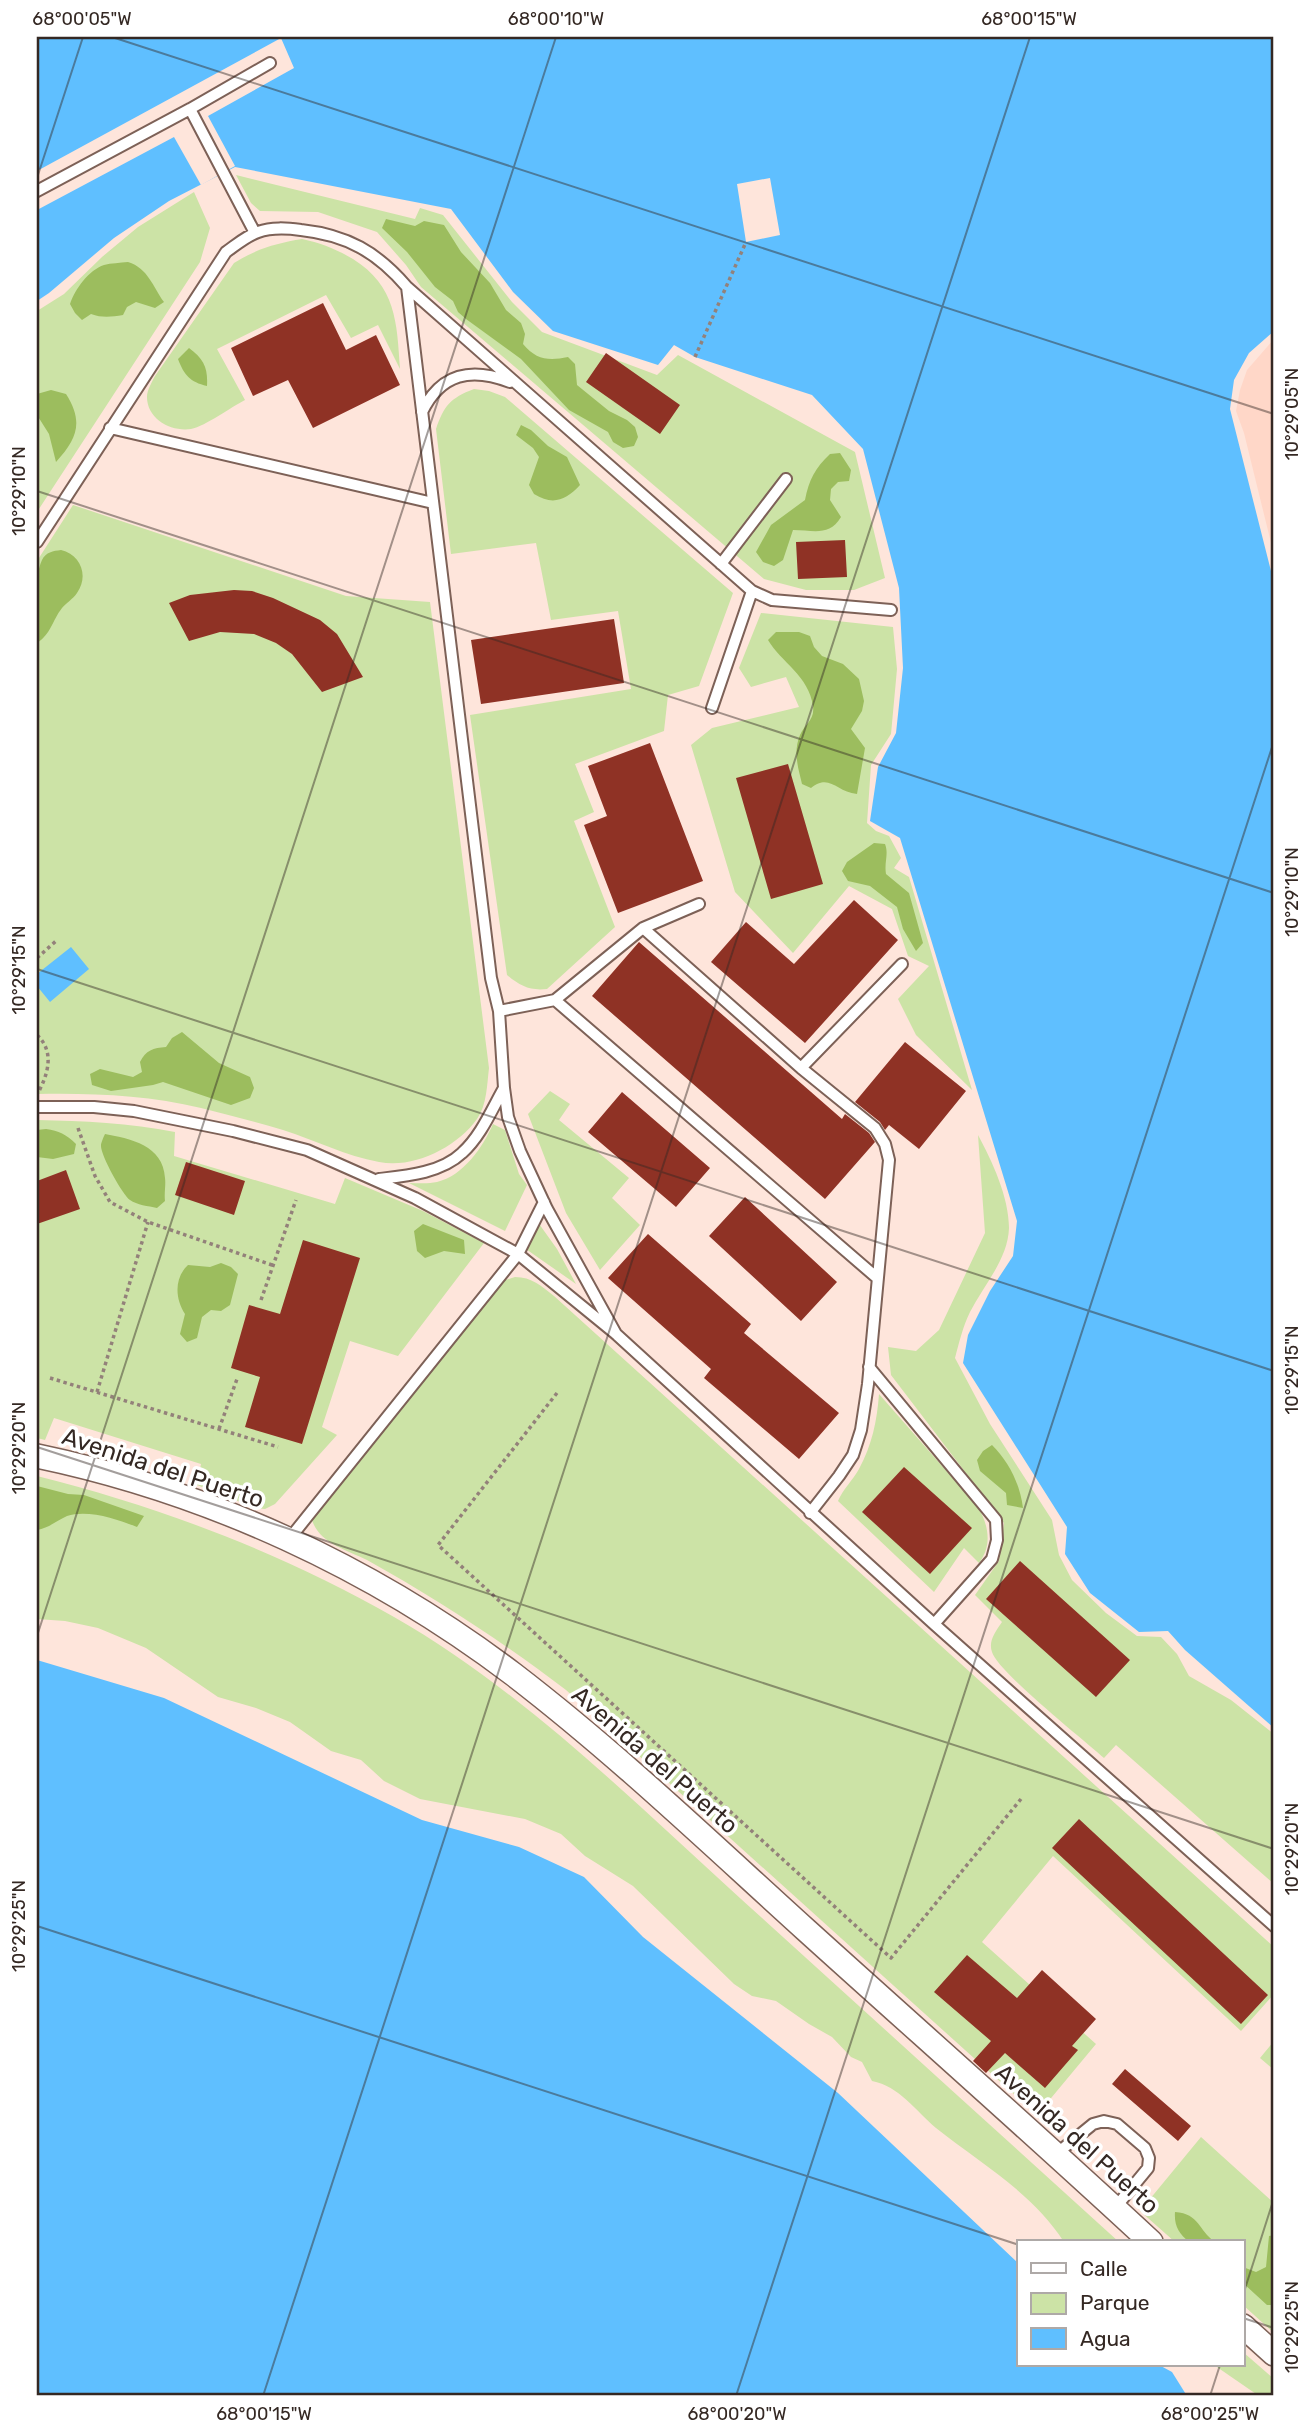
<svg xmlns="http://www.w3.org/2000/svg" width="1311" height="2433" viewBox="0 0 1311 2433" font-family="Rubik,sans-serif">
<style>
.built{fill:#ffd7c8}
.green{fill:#cce3a6}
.forest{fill:#9cbd5e}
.water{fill:#5fbfff}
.pier{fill:#fee5db}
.building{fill:#8f3225}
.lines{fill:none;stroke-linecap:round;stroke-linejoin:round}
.service-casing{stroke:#7d6157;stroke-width:14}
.minor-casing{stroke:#7d6157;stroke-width:26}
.path{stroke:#93817a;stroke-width:3.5;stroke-dasharray:3.5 3.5;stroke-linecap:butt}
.service{stroke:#fff;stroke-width:10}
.minor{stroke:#fff;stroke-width:23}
.ticks{fill:none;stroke:#342823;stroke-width:2;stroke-opacity:0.45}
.labels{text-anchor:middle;stroke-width:7;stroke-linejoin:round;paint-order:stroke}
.street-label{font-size:24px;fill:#342823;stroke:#fff}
.neatline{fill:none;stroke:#342823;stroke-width:2.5}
.ticks-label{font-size:18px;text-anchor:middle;fill:#342823}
</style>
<rect width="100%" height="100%" fill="#fee5db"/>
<!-- built -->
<path class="built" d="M1274,339V555L1244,433L1236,411L1240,390L1247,370Z"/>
<!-- green -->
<path class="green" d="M236,175L415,219L420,208L443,215L512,302L542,332L657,375L678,355L855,452L885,578L854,590H806L764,579L421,287L406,265L377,232L318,212L260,211L251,203Z
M194,192L210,228L200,262L37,512V311L64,294L102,257L138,227Z
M302,239C321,243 336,249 353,259C396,286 397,322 400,369L378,325L351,338L326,295L217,349L245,400C231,407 206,426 191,429C171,432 147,419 147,397C147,390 152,382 155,376L234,263C256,249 277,243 302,239Z
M474,389L489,391L505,397L733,593L699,686L668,695L664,731L575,764L594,812L574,821L615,927L547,989C530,991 520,986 507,975L470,715L631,689L618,611L551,620L536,543L451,554L436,429C444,406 450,398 474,389Z
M73,505L346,596L430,602L489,1068C487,1084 487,1105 477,1119C457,1147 414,1169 379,1162C346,1156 315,1140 283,1130C256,1122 228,1115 201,1108C147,1095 92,1093 37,1094V561Z
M761,613L893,627L897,669L891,734L871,765L867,823L876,831L889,836L901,858L894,868L909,877L972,1090L916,1035L898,999L929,966L908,956L892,909L849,886L793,953L735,892L691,745L712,728L799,707L786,677L751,687L739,668Z
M550,1091L570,1104L559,1120L629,1178L612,1198L640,1225L600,1270L566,1213L528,1114Z
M37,1120C83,1121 130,1123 175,1132L174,1156L335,1204L345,1178L423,1211L484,1243L398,1356L350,1341L322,1427L337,1435L275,1504L265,1509L256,1508L197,1485L201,1464L54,1418L45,1440L37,1438Z
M493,1124L505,1130L519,1174L527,1185L505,1231L409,1183C418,1183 428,1184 437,1182C463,1176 483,1147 493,1124Z
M978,1135C992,1161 1009,1197 1009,1228C1008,1259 984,1285 970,1312C963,1326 959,1343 955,1358L990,1424L1052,1520L1059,1555L1072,1580L1106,1613L1137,1636L1161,1637L1177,1654L1189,1676L1231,1700L1274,1734V1884L1116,1745L1104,1758C1084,1740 997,1671 992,1652C988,1641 996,1631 1002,1622L975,1595L999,1561L1004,1523L891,1375L888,1347L916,1351L939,1330L985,1233Z
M537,1221L557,1249L576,1284L523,1247Z
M515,1277C532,1277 541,1286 554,1296L1274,1947V1994L1241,2031L1053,1856L982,1942L1096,2044L1037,2115L566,1690C503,1642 437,1599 367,1560C347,1550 319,1543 312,1520L317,1508L499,1282Z
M879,1394L978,1507C988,1524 993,1545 979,1563L964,1548L934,1592L838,1501C843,1489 853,1480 859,1469C872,1445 877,1421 879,1394Z
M37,1476C160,1507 283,1553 394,1617C517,1687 625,1793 729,1888C859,2006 989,2124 1119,2242H1064C1033,2193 980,2163 936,2128C916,2111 899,2086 872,2081L862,2062L851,2057L832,2037L809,2024L776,2001L752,1996L734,1984L633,1886L585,1856L561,1834L525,1819L420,1799L384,1781L361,1760L331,1751L290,1722L256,1708L218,1697L146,1648L98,1628L65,1621L37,1619Z
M1274,2041V2070L1260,2058Z
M1201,2137L1274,2203V2333L1243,2305V2242H1175L1140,2211Z
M1243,2352L1274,2379V2396H1259L1214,2365H1243Z"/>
<!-- forest -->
<path class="forest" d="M386,219L415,226L424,221L444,225L461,252L490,283L506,310L521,323L525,334L523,344C536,360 549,361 568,357L575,364L577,385L609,411L627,420L635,427L638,437L634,446L623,448L613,442L608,432L569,410L521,359L466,319L458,312L453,301L435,287L407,252L382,228Z
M128,262C148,268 153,287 164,302L155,308L136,302L127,307L123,315C111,317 102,318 91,314L82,320L75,313L70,304C75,289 89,270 104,265C111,263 120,263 128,262Z
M189,348C204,359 208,368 207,386C190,382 184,375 178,359Z
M51,390L66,394C84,422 77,439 56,462L49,434L37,415V394Z
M521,425L531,430L548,446L567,457L580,485C566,500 553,506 534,494L529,485L539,457L533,448L516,435Z
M840,453L851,470L849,481L838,482L831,489L830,500L841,517C829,537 813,530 793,530L783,560L774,566L763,562L756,552L771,525L805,500C809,480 815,468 830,454Z
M61,550C81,555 89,576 77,593C73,599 66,603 62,608C52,621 51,634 37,643C37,622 33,578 42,560C46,552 53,551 61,550Z
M776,632H799L810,636L814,647L822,656L843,664L859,679L864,701L862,711L851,729L865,748L857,794C836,792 830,773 811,788L802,784C798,767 793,752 800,735C805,724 815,720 813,706C809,676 781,662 768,640Z
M874,843L885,844C889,854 884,862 886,874L909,893L923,943L916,951L903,929L897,907L870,886L848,881L842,871L847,862Z
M182,1032L219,1063L250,1077L254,1088L250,1098L231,1105L163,1082L153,1085L111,1091L92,1085L90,1074L100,1069L133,1077L142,1072L140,1062C146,1050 153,1048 166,1047L172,1038Z
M46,1129C59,1131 66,1134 76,1144L74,1154L53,1159L37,1157V1130Z
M105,1134C131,1139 163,1145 165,1178C166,1185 164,1193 165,1201L157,1208C148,1206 137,1205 130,1200C122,1194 100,1154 101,1145C101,1143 104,1136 105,1134Z
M423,1224L464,1240L465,1254L444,1251L425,1258L417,1251L414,1231Z
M221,1263L231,1267L238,1274L230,1305L221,1311L211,1310L202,1317L197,1338L187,1342L180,1334L185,1314C175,1299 174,1278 188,1265L210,1267Z
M992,1445C1009,1462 1020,1484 1023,1508L1007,1505L1006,1493L980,1471L977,1460L983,1451Z
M37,1486L68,1494L84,1495L144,1516L137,1527C118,1519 87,1509 67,1516C56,1521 49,1528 37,1530Z
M1175,2212C1200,2214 1198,2230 1215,2242H1189C1179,2233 1174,2226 1175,2212Z
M1274,2235V2305H1267L1243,2283V2267L1256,2272L1266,2267L1269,2236Z"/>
<!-- water -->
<path class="water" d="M37,37H1274V331L1249,353L1234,380L1230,409L1274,583V1728L1185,1650L1168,1631L1139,1632L1090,1593L1065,1554L1067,1527L963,1363L968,1335L990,1291L1013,1256L1017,1221L900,838L870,821L878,767L896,733L903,668L899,588L863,449L812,395L695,357L674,345L658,365L553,331L513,292L451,209L235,167L169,201L114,238L49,293L37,301Z
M71,947L89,969L50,1002L37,986V974Z
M37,1660L164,1698L422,1820L519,1847L584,1877L643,1937L838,2093L1019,2264V2365H1159L1172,2372L1187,2396H37Z"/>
<!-- pier -->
<path class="pier" d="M281,38L294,68L208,116L235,166L201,185L174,137L37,210V171Z
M770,178L780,235L746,242L737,184Z"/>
<!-- building -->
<path class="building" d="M323,303L346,350L376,335L400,385L313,428L288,380L253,396L231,348Z
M606,353L680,405L660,434L586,382Z
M845,540L847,577L798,579L796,542Z
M234,590L252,591L273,598L320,620L337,634L363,677L322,692L292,654L276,643L254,634L220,632L189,641L169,603L190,595Z
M614,619L624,683L481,704L471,640Z
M650,743L703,881L618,913L584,825L607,816L588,766Z
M788,764L823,884L771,899L736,778Z
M854,900L898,940L805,1043L711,962L746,922L794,964Z
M639,942L842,1119L845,1114L869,1133L875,1142L825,1199L592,996Z
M905,1042L966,1091L919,1149L889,1125L885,1130L880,1122L855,1102Z
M622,1092L710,1168L676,1207L588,1132Z
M186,1162L245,1181L234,1215L175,1195Z
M66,1170L80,1209L37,1224V1181Z
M745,1197L837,1282L801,1321L709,1236Z
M648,1234L751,1324L744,1333L839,1413L799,1459L704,1378L711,1369L608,1278Z
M303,1240L360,1258L302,1444L245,1427L260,1377L231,1368L249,1305L280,1314Z
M904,1467L972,1528L930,1574L862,1512Z
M1020,1561L1130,1660L1096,1697L986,1599Z
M1079,1819L1268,1995L1241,2024L1052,1848Z
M967,1955L1017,1998L1042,1970L1096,2019L1072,2046L1078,2050L1045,2088L1005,2053L986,2073L973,2061L991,2041L934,1992Z
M1125,2069L1191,2126L1178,2141L1112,2084Z"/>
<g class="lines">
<!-- service casing -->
<g class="service-casing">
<path id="service" d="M190,109L255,233
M37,191L190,109L270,63
M407,287L752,591L772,600L891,610
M422,412C441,373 471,367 510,382
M110,428L433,503
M37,542L226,252C236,245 246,236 258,232C272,227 286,228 301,230C347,235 377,252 407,287L491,978L499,1011L504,1088L508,1117L520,1151L547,1209L616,1334
M721,564L786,479
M712,708L752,591
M643,928L801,1068L875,1128L885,1144L889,1160L868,1384L861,1430L853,1455L839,1476L810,1513
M555,1000L643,928L699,904
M499,1011L555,1000L876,1277
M801,1068L902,964
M37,1107H94L134,1111L233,1131L307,1150L415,1198L518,1254L616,1334L934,1624L1274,1926
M379,1179C406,1176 441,1173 462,1153C481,1136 492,1109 504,1088
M869,1367L996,1520L997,1540L992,1559L934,1624
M290,1538L518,1254L544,1202
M1055,2155L1093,2124L1104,2121L1117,2124L1145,2148L1149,2158L1148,2168L1115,2208"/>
</g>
<!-- minor casing -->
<g class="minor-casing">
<path id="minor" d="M37,1456C209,1492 373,1568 513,1674C616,1753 710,1843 806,1930C921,2034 1038,2137 1151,2242
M1243,2326L1274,2354"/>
</g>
<!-- path -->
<path class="path" d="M695,357L746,242
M37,958L56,941
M37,1035C55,1052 48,1074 38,1093
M78,1128L95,1176L110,1202L148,1222L272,1265
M261,1300L296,1200
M50,1378L278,1447
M97,1392L148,1222
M557,1393L438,1545L891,1958L1021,1799
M219,1429L237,1379"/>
<!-- service -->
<use href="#service" class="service"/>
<!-- minor -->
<use href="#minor" class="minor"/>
</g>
<!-- ticks -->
<path class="ticks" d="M112,37L1274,414M37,178L83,37M37,491L1274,893M37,969L1274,1371M37,1447L1274,1849M37,1636L556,37M37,1926L1019,2245M1243,2295L1274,2198M1243,2318L1274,2328M263,2396L1030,37M736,2396L1274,741M1210,2396L1220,2365"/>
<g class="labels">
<!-- street labels -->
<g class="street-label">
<text transform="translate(163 1468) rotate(18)" y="8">Avenida del Puerto</text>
<text transform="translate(655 1760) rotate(41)" y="8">Avenida del Puerto</text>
<text transform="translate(1077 2139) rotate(42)" y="8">Avenida del Puerto</text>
</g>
</g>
<!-- border -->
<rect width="1311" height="2433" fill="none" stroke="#ffffff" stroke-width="77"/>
<!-- legend -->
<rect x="1017" y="2240" width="228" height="126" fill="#ffffff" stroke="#aea9a7" stroke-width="2"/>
<rect x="1031" y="2263" width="35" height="10" fill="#ffffff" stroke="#aea9a7" stroke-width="2"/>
<text x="1080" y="2276" font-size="21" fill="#342823">Calle</text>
<rect x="1031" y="2293" width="35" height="21" fill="#cce3a6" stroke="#aea9a7" stroke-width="2"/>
<text x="1080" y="2310" font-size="21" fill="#342823">Parque</text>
<rect x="1031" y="2328" width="35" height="21" fill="#5fbfff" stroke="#aea9a7" stroke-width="2"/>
<text x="1080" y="2346" font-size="21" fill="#342823">Agua</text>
<rect x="38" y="38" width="1234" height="2356" class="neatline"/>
<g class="ticks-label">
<text x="82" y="25">68°00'05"W</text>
<text x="556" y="25">68°00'10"W</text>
<text x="1029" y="25">68°00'15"W</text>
<text transform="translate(1292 414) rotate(-90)" y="6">10°29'05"N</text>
<text transform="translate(19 491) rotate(-90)" y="6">10°29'10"N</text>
<text transform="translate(1292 892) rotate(-90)" y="6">10°29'10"N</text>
<text transform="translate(19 970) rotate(-90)" y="6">10°29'15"N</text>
<text transform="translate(1292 1370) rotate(-90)" y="6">10°29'15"N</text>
<text transform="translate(19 1448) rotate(-90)" y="6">10°29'20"N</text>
<text transform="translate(1292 1849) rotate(-90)" y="6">10°29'20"N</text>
<text transform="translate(19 1926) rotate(-90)" y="6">10°29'25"N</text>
<text transform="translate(1292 2327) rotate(-90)" y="6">10°29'25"N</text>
<text x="264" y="2420">68°00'15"W</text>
<text x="737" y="2420">68°00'20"W</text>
<text x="1210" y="2420">68°00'25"W</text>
</g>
</svg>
